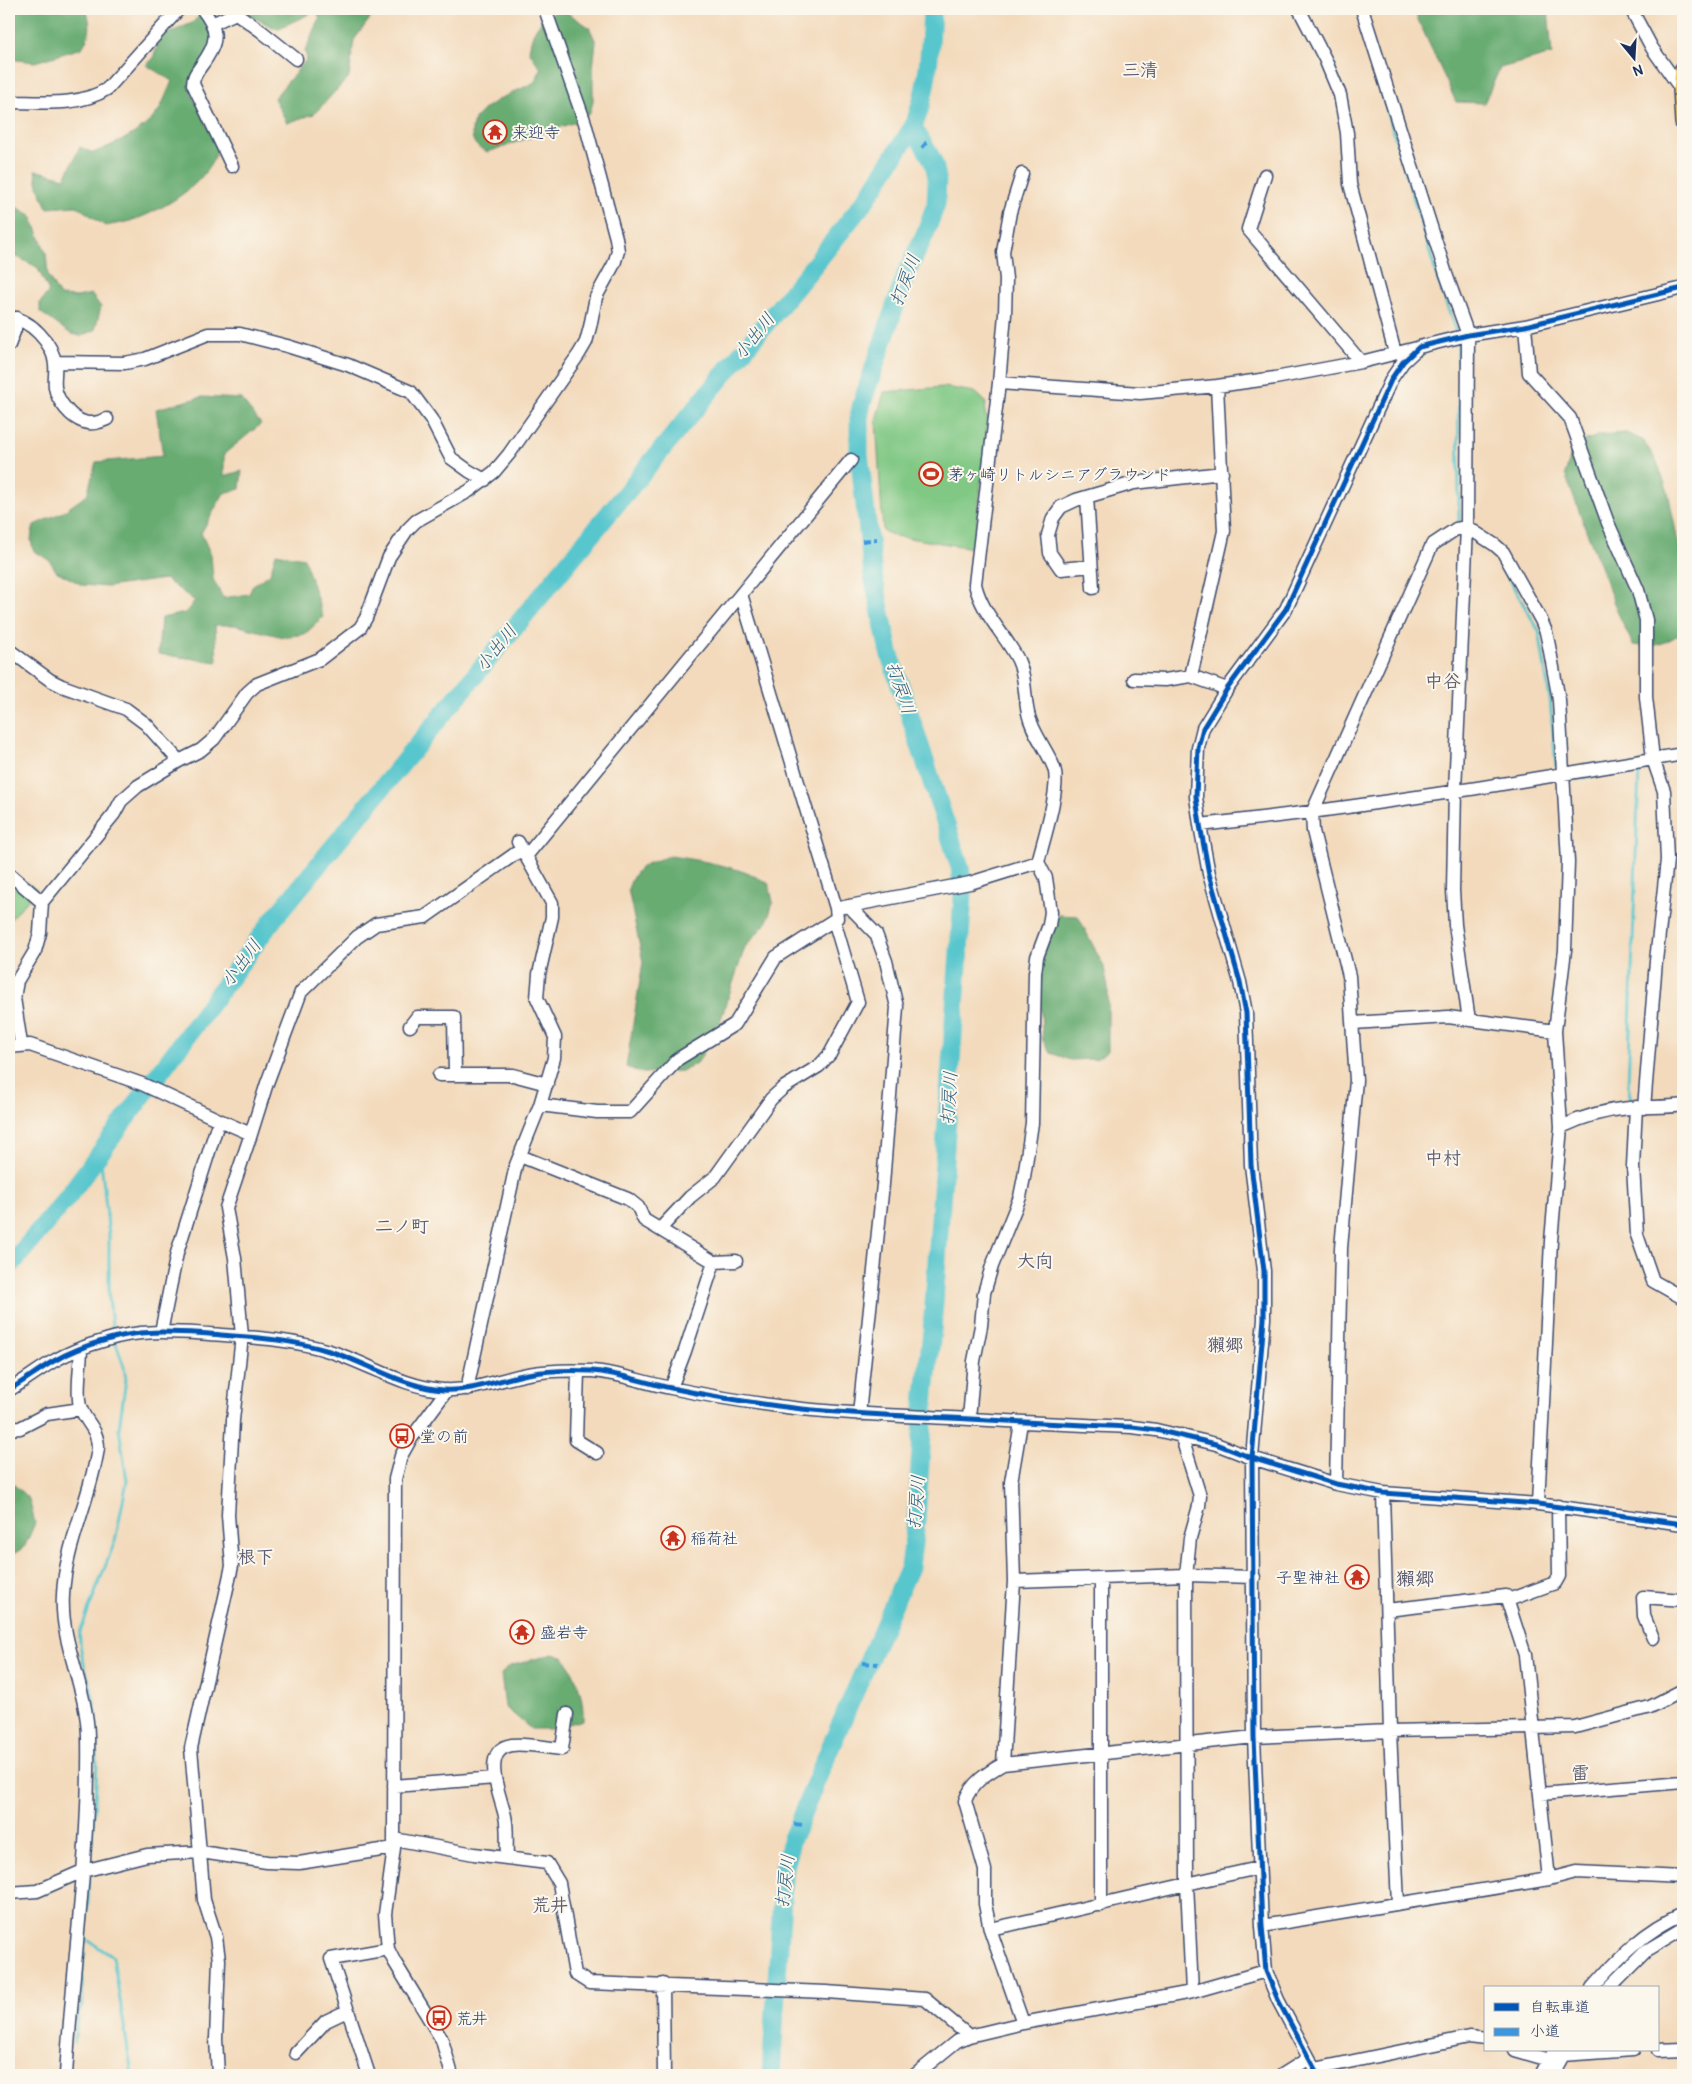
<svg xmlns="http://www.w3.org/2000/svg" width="1692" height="2084" viewBox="0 0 1692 2084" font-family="Pangolin,'Klee One',sans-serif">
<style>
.green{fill:#80c884;stroke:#4e7c71}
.forest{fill:#68ac72;stroke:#426e68}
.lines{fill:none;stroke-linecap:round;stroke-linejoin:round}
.stream{stroke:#58c6cd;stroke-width:3}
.river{stroke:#58c6cd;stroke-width:19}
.minor-casing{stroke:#3b496c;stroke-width:15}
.major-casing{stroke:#3b496c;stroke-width:18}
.minor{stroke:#fff;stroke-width:12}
.major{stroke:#eec569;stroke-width:15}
.quiet{stroke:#3a97de;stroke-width:4;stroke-dasharray:8 4;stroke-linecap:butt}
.cycleway-casing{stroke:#fbf7ec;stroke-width:8}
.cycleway{stroke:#0057b8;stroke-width:5}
.labels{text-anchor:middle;stroke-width:4;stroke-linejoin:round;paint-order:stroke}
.poi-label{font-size:16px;fill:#1b2f5e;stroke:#fbf7ec;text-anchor:start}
.neighbourhood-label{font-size:18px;font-weight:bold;fill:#5d5b70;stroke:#fbf7ec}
.water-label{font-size:18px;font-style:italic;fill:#2d5c7f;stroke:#fbf7ec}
.quarter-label{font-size:19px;font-weight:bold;fill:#5d5b70;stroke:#fbf7ec}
</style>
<rect width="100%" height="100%" fill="#fbf7ec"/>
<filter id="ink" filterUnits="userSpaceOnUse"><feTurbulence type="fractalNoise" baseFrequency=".02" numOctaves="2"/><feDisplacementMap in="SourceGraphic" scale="10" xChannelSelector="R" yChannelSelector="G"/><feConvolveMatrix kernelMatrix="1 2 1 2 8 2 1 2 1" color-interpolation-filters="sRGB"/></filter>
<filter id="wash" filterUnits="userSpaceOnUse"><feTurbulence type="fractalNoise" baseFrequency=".0096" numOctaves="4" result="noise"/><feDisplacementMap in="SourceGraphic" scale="20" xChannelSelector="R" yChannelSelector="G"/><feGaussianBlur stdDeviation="1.12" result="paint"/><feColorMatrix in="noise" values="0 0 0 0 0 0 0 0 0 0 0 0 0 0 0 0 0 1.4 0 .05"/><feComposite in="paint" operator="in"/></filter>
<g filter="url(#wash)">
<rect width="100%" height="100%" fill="#f3dabc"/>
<!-- green -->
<path class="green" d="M944,387L975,392L986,402L985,416L988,417L974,548L895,536L883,531L876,420L884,392Z
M9,872L37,889L9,921Z"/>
<!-- forest -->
<path class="forest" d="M9,9H86C92,27 91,32 82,48L35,62L9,59Z
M206,9H232L217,12L210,27L213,55L191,93L218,148C208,182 171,205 139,218C129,222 116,224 105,226L77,206L47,208L38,186L35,170L65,178L80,147L93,153C115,144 146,131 159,110C164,101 168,90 172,81L146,65L153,59L160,37L192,23Z
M236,9H377L354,40L349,77L314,114L287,123L274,98L307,59L305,51L320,18L316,11L277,29Z
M1416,9H1548L1552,54L1500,68L1484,103L1456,102L1415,13Z
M558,10L569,14L589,27L596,42L593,68V101L590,113L581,120L488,152C479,149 472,144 472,133C470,106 515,93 533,83C537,80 538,74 541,69L529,51C533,27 538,23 558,10Z
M9,203L31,215L46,253L48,276L60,296L77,297L91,294L101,307L95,330L81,336L71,334L40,312V303L49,291L37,267L15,256L9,265Z
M202,397L241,399L261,424L224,454V476L242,471L240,489L224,493L201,533L211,555L213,579L223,598L249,594L253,585L270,574L276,553L304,558L323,617L305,634L283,637L235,625H215L217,662L158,654L161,618L185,613L195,601L165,579L107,587L82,585L56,571L50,561L33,550L31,539L34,525L63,512L87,495L96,462L163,456L156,409Z
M1626,433L1643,440L1657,462L1668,492L1683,567V632C1663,644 1657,648 1633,645L1617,611L1565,474L1573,449L1586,440L1601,435Z
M670,856C703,861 740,866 769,884L773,902L767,922L745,947L718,1028L698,1062L682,1071L643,1073L626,1067L643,962L628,889C637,863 646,864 670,856Z
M1058,915L1078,916L1104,967L1108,988V1051L1096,1059L1070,1060L1051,1053L1043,1041L1039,982L1049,922Z
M9,1480L29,1499L35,1523L25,1546L9,1558Z
M553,1654L565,1658C577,1677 584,1697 583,1720L551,1729H531L505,1707L501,1674L510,1666Z"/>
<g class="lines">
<!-- stream -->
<path class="stream" d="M1374,67L1438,280L1457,335
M1458,342L1459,521
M1476,543L1493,552L1539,631L1550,699L1556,766
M1573,779L1639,769L1628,1086L1631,1100
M100,1152L109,1235V1298L113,1334
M90,1866C93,1816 100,1764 96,1714C94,1690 77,1652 80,1632L115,1541L127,1481L119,1428L126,1379L124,1367L115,1340
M86,1939L113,1957L132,2075
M74,2042L78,2013L83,2005L82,1980L90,1872"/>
<!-- river -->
<path class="river" d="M9,1267L66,1199L272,921L815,264L865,201L913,127C929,89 930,49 932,9
M771,2075L784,1867L791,1841L830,1748L910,1567L916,1521L925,1393L932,1331L963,895L960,867L889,652L873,575L859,453V417L862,403L906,274L925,234L936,204L937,178L935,168L932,159L913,127"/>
</g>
</g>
<g filter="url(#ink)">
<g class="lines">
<!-- minor casing -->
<g class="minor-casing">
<path id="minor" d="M202,9C220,31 218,43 201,66C197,72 193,76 193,84L232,166
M1299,9L1325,59L1340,95L1347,133L1350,184L1395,353
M1362,9L1446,274L1468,335L1467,527L1455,790L1453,890L1455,925L1469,1020
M1631,9L1652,48L1681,89
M214,23L236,13L261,31L296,59
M9,102C41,102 79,107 107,89L179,9
M1265,175L1248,229L1361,362
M9,317C30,319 53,343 55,364C56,372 54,380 55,387C57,401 71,418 84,422C92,425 100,422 107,419
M1525,326L1529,373L1570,418L1608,523L1638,590L1646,620V697L1653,759L1664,791L1667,860L1656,961L1644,1108
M9,345L15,329L17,318
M55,362L125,363L145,359L208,334H240L287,346L348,365L411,392L431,419L451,458L469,471L485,480
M999,383L1140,393L1217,386L1275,378L1361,362L1417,348
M1087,497L1093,588
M1091,566L1061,569L1050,553L1048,535L1053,518L1061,507L1076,500L1134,483L1222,473
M9,650L50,680L62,686L126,709L146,724L179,761
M1191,676L1224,531L1217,386
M1134,679L1165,680L1191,676L1227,689
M1200,825C1362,808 1523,781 1683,754
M527,855L851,460
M9,876H12L42,902
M849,906L876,934L886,961L897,1007L883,1184L859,1414
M844,907L970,883L1038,862
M1353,1023L1448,1017L1555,1031
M410,1026L417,1017H454L455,1075
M21,1044L14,998L17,981L35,951L40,933L42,902L114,814L121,801L138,786L179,761L201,750L214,739L247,693L257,684L320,659L360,628L366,618L389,557L407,530L416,521L469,491L494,472L509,454L579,354L586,342L590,327L596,297L614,264L618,251L616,238L585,123L545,9
M9,1047L30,1045L142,1084L219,1120L177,1253L161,1332
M439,1075H513L547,1084
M540,1105L597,1112H630L678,1059L735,1024L776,957L837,918L836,908L741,594
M1636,1107L1633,1166L1637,1235L1653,1281L1683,1298
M1561,1127C1582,1117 1606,1110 1629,1108C1647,1106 1665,1108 1683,1105
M251,1134L267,1083L301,992L357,937L376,924L425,917L522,849
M520,1156L628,1199L638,1207L644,1220L714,1262L736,1261
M660,1229L690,1197L715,1177L771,1099L783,1088L819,1066L830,1054L858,1002L834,920
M578,1371L576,1440L597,1453
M671,1388L685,1351L714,1262
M467,1389L516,1165L540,1105L554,1058L555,1037L537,998L539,974L552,917V903L518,842
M9,1390C24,1381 37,1371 52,1362C69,1352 88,1345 106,1340C140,1329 175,1332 209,1334C249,1337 291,1339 329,1351C368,1363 402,1387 443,1390C472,1392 500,1379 528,1374C549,1370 571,1370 592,1371C619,1373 645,1383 671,1388C714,1397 759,1404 802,1409C858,1415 914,1416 970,1419C1024,1422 1078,1425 1132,1427L1156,1430L1216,1444L1252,1458L1336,1484L1383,1493L1538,1504L1683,1524
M447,1390L410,1440L401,1456L395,1479L394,1848L385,1914L388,1949L394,1961L442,2040L452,2075
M969,1419L974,1361L981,1326L984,1293L992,1266L1020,1197L1024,1177L1032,1123L1035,973L1037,957L1049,925L1051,912L1046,878L1038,862C1043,841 1061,787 1054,768C1047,749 1032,733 1028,713C1024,695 1026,677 1018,660C1005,634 982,614 975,584L999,383L1005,314L1006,279L1003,252L1010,212L1022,174
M9,1429L20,1428L47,1414L81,1409
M1181,1435L1200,1496L1199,1506L1190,1538L1186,1575L1187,1883L1192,1992
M1336,1484L1341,1248L1356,1080L1349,976L1313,831L1312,813L1432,545L1456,529L1467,527L1495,545L1503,552L1541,620L1546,632L1549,646L1559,700L1568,862L1565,950L1555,1031L1561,1127L1551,1241L1538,1504
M1383,1493L1390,1731L1398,1904
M1014,1581L1186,1575L1254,1577
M1508,1600L1555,1583L1559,1576L1558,1506
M1387,1610L1506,1596L1525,1655L1549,1879
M1653,1638L1644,1616L1643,1597L1683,1600
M1003,1764L1014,1581L1011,1482L1021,1423
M394,1786L495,1778
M1541,1794L1683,1782
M394,1839L474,1854L547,1863L559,1883L575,1974L589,1983L826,1992L925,1999L969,2036
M507,1858C506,1844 508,1829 505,1816C501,1797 479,1750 512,1745C525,1743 548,1748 562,1749L567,1714
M9,1893L37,1891L83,1871L147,1855L201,1852L267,1862L299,1863L394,1848
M1101,1905V1579
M1262,1926L1549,1879L1576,1872L1683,1877
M990,1929C1080,1910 1169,1887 1259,1868
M663,1984L664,2075
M1592,1988C1619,1957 1645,1930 1683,1914
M1609,1988L1646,1951L1683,1929
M1023,2023L990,1929L985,1904V1870L965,1801C971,1783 987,1773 1003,1764L1254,1737L1390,1731L1575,1727L1650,1707L1683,1690
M1515,2050L1549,2060
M1658,2050L1683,2049
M296,2053L326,2021L347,2011
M1562,2055L1633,2050
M1315,2069L1469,2037L1486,2039
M66,2075C73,1962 90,1849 88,1736C87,1687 60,1644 63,1595C65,1545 91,1498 98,1448C98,1428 85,1423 80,1406C76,1392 81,1364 81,1348
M218,2075L216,2039L219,1960L216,1937L204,1900L191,1748L232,1566L228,1515L233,1420L242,1336L235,1258L226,1208L251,1134L219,1120
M369,2075L331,1959L388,1949
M915,2075L957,2041L969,2036L1023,2023L1192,1992L1266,1971
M1282,2075L1309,2058
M1318,2075L1278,2000L1266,1971L1262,1926L1254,1737L1252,1458L1264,1319V1271L1251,1165L1246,1013L1240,982L1209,874L1200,825L1196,797L1198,748L1203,728L1227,689L1286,609L1392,378L1403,362L1419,347L1468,335L1525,326L1683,288
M1541,2075L1554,2050
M1552,2075L1566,2050"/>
</g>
<!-- major casing -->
<g class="major-casing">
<path id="major" d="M1683,69L1681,89L1683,123"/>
</g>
<!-- minor -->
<use href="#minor" class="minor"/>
<!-- major -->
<use href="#major" class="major"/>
<!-- quiet -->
<path class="quiet" d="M922,148L927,142
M862,541L877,539
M862,1663L878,1664
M794,1824L803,1825"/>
<!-- cycleway casing -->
<g class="cycleway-casing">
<path id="cycleway" d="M9,1390C24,1381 37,1371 52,1362C69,1352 88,1345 106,1340C140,1329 175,1332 209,1334C249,1337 291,1339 329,1351C368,1363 402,1387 443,1390C472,1392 500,1379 528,1374C549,1370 571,1370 592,1371C619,1373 645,1383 671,1388C714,1397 759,1404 802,1409C858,1415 914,1416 970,1419C1024,1422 1078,1425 1132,1427L1156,1430L1216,1444L1252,1458L1336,1484L1383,1493L1538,1504L1683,1524
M1318,2075L1278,2000L1266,1971L1262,1926L1254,1737L1252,1458L1264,1319V1271L1251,1165L1246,1013L1240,982L1209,874L1200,825L1196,797L1198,748L1203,728L1227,689L1286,609L1392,378L1403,362L1419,347L1468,335L1525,326L1683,288"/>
</g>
<!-- cycleway -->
<use href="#cycleway" class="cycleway"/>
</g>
</g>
<!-- icons -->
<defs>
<g id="temple-ring" transform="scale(1.25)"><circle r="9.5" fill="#fbf7ec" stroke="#c8321e" stroke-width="1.5"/><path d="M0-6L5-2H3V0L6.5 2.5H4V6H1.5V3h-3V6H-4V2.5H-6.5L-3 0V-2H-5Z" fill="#c8321e"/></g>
<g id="stadium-ring" transform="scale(1.25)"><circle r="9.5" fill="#fbf7ec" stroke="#c8321e" stroke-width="1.5"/><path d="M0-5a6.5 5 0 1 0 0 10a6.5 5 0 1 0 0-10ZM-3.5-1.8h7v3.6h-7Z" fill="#c8321e"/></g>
<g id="bus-ring" transform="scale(1.25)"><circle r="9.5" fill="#fbf7ec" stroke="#c8321e" stroke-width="1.5"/><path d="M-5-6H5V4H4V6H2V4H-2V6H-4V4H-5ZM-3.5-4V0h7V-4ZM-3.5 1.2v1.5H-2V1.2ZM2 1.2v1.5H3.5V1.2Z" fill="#c8321e"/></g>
</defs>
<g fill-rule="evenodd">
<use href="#temple-ring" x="495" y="132"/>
<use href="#stadium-ring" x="931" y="474"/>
<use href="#bus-ring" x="402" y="1436"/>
<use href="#temple-ring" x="673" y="1538"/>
<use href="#temple-ring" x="1357" y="1577"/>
<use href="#temple-ring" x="522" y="1632"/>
<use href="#bus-ring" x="439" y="2018"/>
</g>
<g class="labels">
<!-- poi labels -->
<g class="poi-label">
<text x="512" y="138">来迎寺</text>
<text x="948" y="480">茅ヶ崎リトルシニアグラウンド</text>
<text x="420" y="1442">堂の前</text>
<text x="690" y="1544">稲荷社</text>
<text x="1340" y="1583" text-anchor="end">子聖神社</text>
<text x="540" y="1638">盛岩寺</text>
<text x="456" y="2024">荒井</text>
</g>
<!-- neighbourhood labels -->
<g class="neighbourhood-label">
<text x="1140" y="76">三清</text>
<text x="1443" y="687">中谷</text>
<text x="1443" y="1164">中村</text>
<text x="402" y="1232">二ノ町</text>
<text x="1035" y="1267">大向</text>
<text x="1225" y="1351">獺郷</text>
<text x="256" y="1563">根下</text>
<text x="1580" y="1779">雷</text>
<text x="550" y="1911">荒井</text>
</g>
<!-- water labels -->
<g class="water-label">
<text transform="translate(905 280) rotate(-69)" y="6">打戻川</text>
<text transform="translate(754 336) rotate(-51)" y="6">小出川</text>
<text transform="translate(496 648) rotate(-51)" y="6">小出川</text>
<text transform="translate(901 688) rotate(72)" y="6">打戻川</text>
<text transform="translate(241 963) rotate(-53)" y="6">小出川</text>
<text transform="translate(949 1098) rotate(-86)" y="6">打戻川</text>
<text transform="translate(916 1502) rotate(-85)" y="6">打戻川</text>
<text transform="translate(785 1881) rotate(-83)" y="6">打戻川</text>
</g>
<!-- quarter labels -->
<g class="quarter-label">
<text x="1415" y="1585">獺郷</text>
</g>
</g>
<!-- margin -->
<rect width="1692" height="2084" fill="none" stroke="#fbf7ec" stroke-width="30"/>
<!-- legend -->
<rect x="1484" y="1986" width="175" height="65" fill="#fbf7ec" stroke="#a1a7b3"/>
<rect x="1494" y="2003" width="25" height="8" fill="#0057b8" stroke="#a1a7b3"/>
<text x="1530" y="2012" font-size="15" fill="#1b2f5e">自転車道</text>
<rect x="1494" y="2028" width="25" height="8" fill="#3a97de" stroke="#a1a7b3"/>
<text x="1530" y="2036" font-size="15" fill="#1b2f5e">小道</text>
<!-- north arrow -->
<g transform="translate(1634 58) rotate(162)" stroke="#fbf7ec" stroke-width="4" paint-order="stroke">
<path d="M0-4L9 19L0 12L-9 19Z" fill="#1b2f5e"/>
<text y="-8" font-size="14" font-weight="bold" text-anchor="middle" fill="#1b2f5e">N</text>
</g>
</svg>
